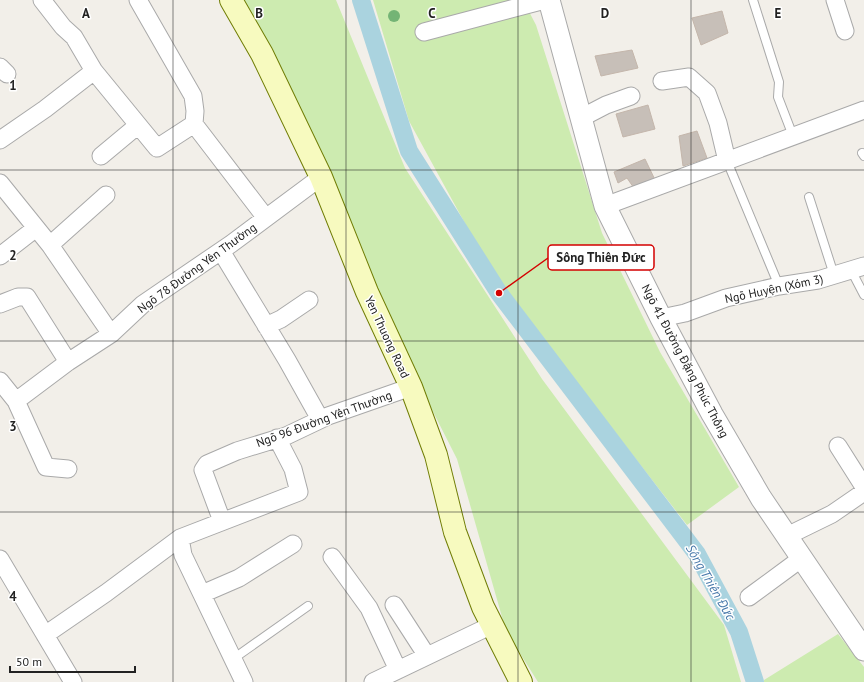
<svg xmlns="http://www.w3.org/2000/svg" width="864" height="682" viewBox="0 0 864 682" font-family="'PT Sans',sans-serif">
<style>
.grass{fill:#cdebb0}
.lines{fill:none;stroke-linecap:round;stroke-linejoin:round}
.canal{stroke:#aad3df;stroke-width:18}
.building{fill:#c7bfb8;stroke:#c4b6ab}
.service-casing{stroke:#a9a9a9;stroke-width:10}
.minor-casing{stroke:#a9a9a9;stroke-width:19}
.tertiary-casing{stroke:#a9a9a9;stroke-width:23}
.secondary-casing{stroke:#707d05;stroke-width:24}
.service{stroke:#fff;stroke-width:8}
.minor{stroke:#fff;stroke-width:17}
.tertiary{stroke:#fff;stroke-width:21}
.secondary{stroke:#f7fabf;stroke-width:22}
.tree{fill:#74b475}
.grid{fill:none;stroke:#222;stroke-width:1;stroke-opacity:0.55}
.labels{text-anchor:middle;stroke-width:3;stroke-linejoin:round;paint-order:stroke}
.street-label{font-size:12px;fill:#222;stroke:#fff}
.water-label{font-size:13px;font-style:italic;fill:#4a7aab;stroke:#fff}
.grid-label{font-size:13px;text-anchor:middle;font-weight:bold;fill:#222;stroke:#fff;stroke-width:3;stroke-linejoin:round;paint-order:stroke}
.leader{fill:none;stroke:#d40000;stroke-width:1.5}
.callout-dot{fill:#d40000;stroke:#fff;stroke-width:1.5}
.callout{fill:#fff;stroke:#d40000;stroke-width:1.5}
.callout-label{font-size:13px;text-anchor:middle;font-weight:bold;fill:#222}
</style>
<rect width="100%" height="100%" fill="#f2efe9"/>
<!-- grass -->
<path class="grass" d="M243,0H336L405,168L542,379L724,625L741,682H538L506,631L457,459L385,317L322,152Z
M373,0H523L536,25L602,233L660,352L739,487L687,525L587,396L485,260L409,121Z
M838,634L864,667V682H764V680Z"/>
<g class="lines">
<!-- canal -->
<path class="canal" d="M361,0L409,151L499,293L697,554L739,632L755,682"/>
</g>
<!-- building -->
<path class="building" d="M722,11L728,33L701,45L692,18Z
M632,50L638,68L601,76L595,56Z
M648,105L655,129L623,137L616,114Z
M697,131L707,158L683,166L679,136Z
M645,159L657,184L636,191L627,178L618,183L614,172Z"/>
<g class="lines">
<!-- service casing -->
<g class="service-casing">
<path id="service" d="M753,0L779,82L778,97L793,136
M862,153L864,156
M727,161L779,286
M809,197L834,275
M851,270L864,295
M233,659L308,606"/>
</g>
<!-- minor casing -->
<g class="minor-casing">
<path id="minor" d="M42,0L63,27L74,37L94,71L157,148L194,124
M138,0L193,96L195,111L194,124L266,218
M835,0L845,31
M424,32L545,0
M0,67L7,74
M662,81L689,77L707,93L718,123L727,161
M581,118L606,105L631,96
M0,140L45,109L94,71
M101,156L137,126
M0,183L50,245L111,334
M605,206L864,110
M50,245L106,195
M221,251L287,360L320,419
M0,256L36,228
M0,304L18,297H27L68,362
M661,318L685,313L726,298L779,286L818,280L864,266
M266,326L281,319L309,300
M0,381L16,401L46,467L68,469
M16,401L68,362L111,334L143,304L231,244L321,177
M838,446L864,487
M222,521L203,470L207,464L237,451L286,436L328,416L411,387
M787,536L832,514L864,492
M180,538L183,555L244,682
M332,557L369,608L398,670
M0,559L73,682
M202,594L239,578L293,544
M749,597L802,558
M394,605L427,656
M45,635L106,593L180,538L299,492L293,469L277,438
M373,682L492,625"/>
</g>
<!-- tertiary casing -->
<g class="tertiary-casing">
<path id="tertiary" d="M549,0L605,206L661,318L712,414L761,498L864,650"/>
</g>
<!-- secondary casing -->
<g class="secondary-casing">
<path id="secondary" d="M231,0L262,54L321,177L367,292L411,387L436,455L455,532L483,607L521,682"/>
</g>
<!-- service -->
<use href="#service" class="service"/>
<!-- minor -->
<use href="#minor" class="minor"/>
<!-- tertiary -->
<use href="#tertiary" class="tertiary"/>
<!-- secondary -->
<use href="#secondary" class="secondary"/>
</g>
<!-- trees -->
<circle class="tree" cx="394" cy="16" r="6"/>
<!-- grid -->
<path class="grid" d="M173,0V682M346,0V682M518,0V682M691,0V682M0,170H864M0,341H864M0,512H864"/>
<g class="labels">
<!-- street labels -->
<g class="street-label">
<text transform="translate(197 268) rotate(-36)" y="4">Ngõ 78 Đường Yên Thường</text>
<text transform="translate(774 289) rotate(-12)" y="4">Ngõ Huyện (Xóm 3)</text>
<text transform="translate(387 337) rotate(65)" y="4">Yen Thuong Road</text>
<text transform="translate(685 361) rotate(62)" y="4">Ngõ 41 Đường Đặng Phúc Thông</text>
<text transform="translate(324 419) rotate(-20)" y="4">Ngõ 96 Đường Yên Thường</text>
</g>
<!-- water labels -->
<g class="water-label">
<text transform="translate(711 582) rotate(60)" y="5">Sông Thiên Đức</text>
</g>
</g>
<g class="grid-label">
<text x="86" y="18">A</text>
<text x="259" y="18">B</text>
<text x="432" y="18">C</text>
<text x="605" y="18">D</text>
<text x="778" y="18">E</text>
<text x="13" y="90">1</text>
<text x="13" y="260">2</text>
<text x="13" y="431">3</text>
<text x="13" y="601">4</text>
</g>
<!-- callouts -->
<path class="leader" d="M499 293L548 258"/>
<circle class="callout-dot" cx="499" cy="293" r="4"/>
<rect class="callout" x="548" y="245" width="106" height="25" rx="4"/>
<g class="callout-label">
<text x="601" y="262">Sông Thiên Đức</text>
</g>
<!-- scale -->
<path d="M10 666v6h125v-6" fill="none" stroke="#222222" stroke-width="2"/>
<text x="16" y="666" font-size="12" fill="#222222" stroke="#ffffff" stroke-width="3" paint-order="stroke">50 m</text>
</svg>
